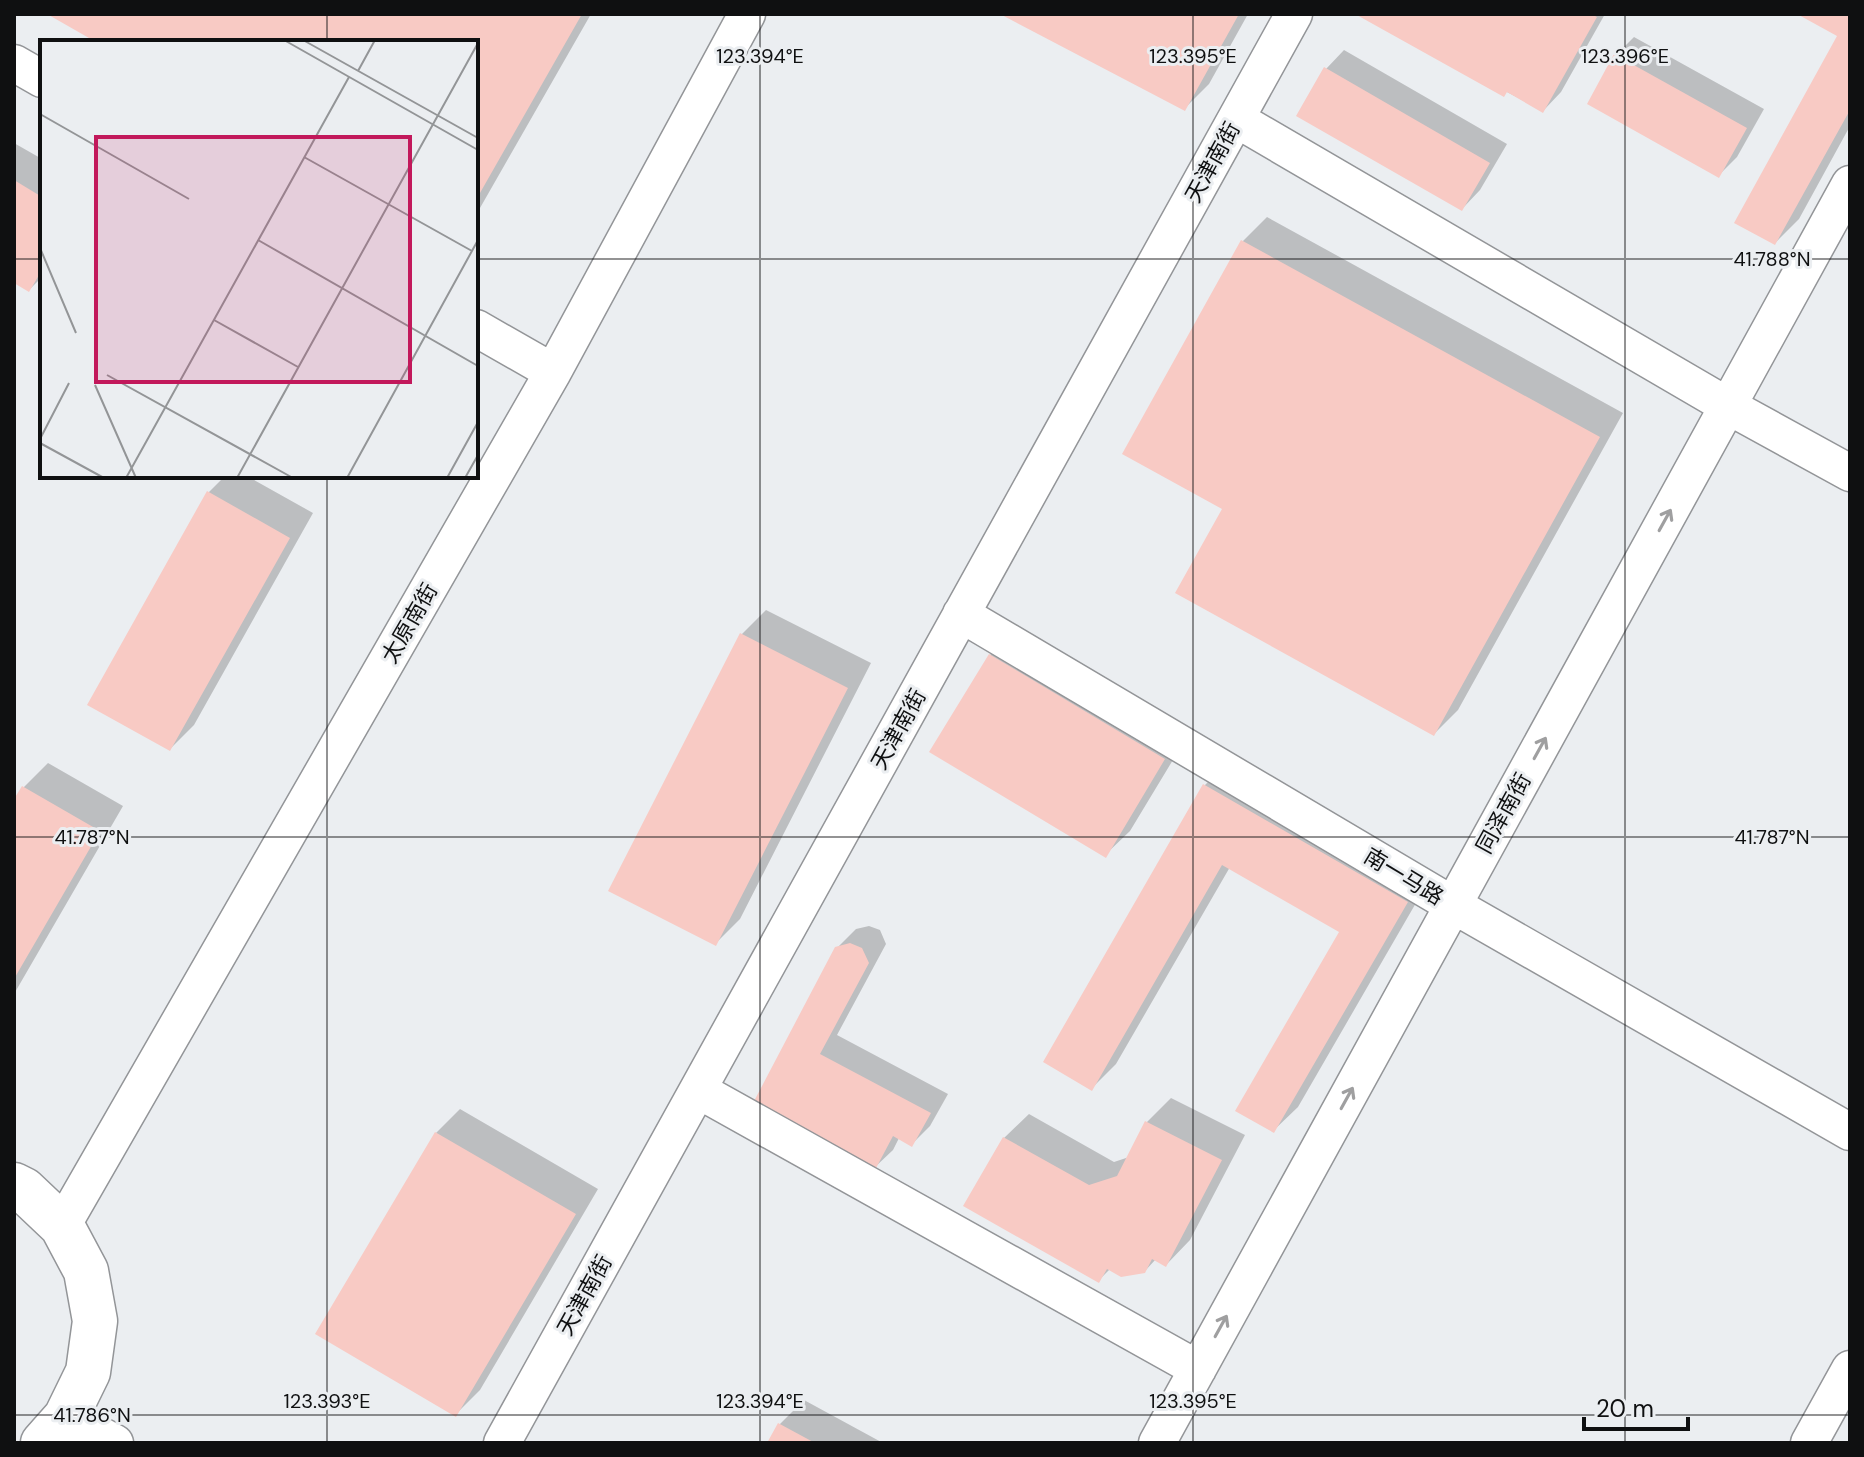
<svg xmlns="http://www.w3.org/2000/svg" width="1864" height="1457" viewBox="0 0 1864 1457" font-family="'DM Sans','Noto Sans SC',sans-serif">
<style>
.shadow{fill:#0003}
.building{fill:#f8cac4}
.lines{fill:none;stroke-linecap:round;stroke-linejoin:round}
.street-casing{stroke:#939598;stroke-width:39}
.secondary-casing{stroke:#939598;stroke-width:47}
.street{stroke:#fff;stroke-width:36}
.secondary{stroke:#fff;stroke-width:44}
.oneway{stroke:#9f9fa0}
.ticks{fill:none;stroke:#0f1011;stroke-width:2;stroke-opacity:0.45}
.labels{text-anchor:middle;stroke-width:6;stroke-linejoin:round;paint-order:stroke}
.street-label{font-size:22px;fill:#0f1011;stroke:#ebeef1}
.inset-road{fill:none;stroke:#939597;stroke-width:2}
.view{fill:#c2185b;fill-opacity:0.15;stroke:#c2185b;stroke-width:4}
.inset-edge{fill:none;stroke:#0f1011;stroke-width:4}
.ticks-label{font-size:20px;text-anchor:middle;fill:#0f1011;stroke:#ebeef1;stroke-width:6;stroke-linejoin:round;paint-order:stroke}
</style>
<rect width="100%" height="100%" fill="#ebeef1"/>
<!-- shadow -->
<path class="shadow" d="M51,14H591L476,215V42H101Z
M1005,14H1248L1209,84L1185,108Z
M1359,14H1605L1561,92L1543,111Z
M1801,14H1850V126L1799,219L1775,243L1840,35Z
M1634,37L1764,109L1737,157L1719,175L1616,55Z
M1344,50L1507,144L1480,190L1462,209L1326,69Z
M14,143L42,159V277L29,290L14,281Z
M1267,217L1623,413L1458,710L1434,734L1224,508L1125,453L1243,241Z
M225,476H247L313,513L194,725L170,749L209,492Z
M766,610L871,663L740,919L716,943L742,634Z
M1014,631L1188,735L1130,831L1105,855L990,655Z
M1229,761L1431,877L1298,1107L1273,1131L1341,931L1230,867L1116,1064L1092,1088L1205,785Z
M48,763L123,806L14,994V803L24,787Z
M869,926L880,930L886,944L837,1035L948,1094L930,1126L912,1144L899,1138L893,1150L874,1168L755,1104L837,948L856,929Z
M1171,1098L1245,1135L1190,1240L1166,1265L1156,1259L1144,1272L1110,1269L1099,1280L1004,1138L1029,1114L1114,1162L1129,1157L1147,1122Z
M460,1109L598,1189L480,1390L456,1414L436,1133Z
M804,1400L883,1443H769L780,1424Z"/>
<!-- building -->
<path class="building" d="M47,14H582L476,200V42H96Z
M1000,14H1239L1185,111Z
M1355,14H1591L1597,17L1543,113L1507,92L1504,97Z
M1797,14H1850V110L1775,245L1734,223L1837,36Z
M1614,54L1747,128L1719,178L1587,104Z
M1324,67L1490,163L1462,211L1296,116Z
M14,180L42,197V270L29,292L14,283Z
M1241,240L1600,437L1434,736L1175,593L1222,509L1122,454Z
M207,491L290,538L170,751L87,705Z
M740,633L848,688L716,946L608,891Z
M989,654L1165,759L1106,858L929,752Z
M1203,784L1408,902L1274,1133L1235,1111L1339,932L1222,865L1092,1091L1043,1062Z
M22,786L100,831L14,979V799Z
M850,943L862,948L869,963L820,1054L931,1113L912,1147L893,1136L875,1170L752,1105L835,947Z
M1145,1121L1222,1160L1166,1267L1152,1259L1145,1273L1121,1277L1107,1269L1099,1283L963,1206L1003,1137L1089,1185L1117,1176Z
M435,1132L576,1214L456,1417L315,1334Z
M778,1423L815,1443H767Z"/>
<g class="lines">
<!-- street casing -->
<g class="street-casing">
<path id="street" d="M14,63L42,79
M1236,119L1728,406L1850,473
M476,328L553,372
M961,614L1453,905L1850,1132
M698,1090L1198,1369
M62,1226L553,372L747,14
M66,1417L115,1443
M502,1443L1294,14
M1157,1443L1850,184
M1809,1443L1850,1369"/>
</g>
<!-- secondary casing -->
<g class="secondary-casing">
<path id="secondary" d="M14,1185L24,1190L62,1226L86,1271L95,1321L88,1372L66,1417L43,1443"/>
</g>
<!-- street -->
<use href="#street" class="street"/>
<!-- secondary -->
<use href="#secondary" class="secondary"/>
</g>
<!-- one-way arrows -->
<defs><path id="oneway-shaft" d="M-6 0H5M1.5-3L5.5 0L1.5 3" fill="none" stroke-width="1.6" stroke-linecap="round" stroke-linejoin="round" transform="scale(2)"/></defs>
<g class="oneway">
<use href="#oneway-shaft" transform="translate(1665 520) rotate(-61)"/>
<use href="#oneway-shaft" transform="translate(1540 748) rotate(-61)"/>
<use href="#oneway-shaft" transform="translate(1347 1098) rotate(-61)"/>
<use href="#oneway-shaft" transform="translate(1221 1326) rotate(-61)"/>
</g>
<!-- ticks -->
<path class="ticks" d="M327,14V42M760,14V1443M1193,14V1443M1625,14V1443M14,259H42M476,259H1850M327,476V1443M14,837H1850M14,1415H1850"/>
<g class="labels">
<!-- street labels -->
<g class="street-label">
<text transform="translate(1212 162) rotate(-61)" y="8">天津南街</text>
<text transform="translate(409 623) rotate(-60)" y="8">太原南街</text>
<text transform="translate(898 729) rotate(-61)" y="8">天津南街</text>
<text transform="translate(1503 813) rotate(-61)" y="8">同泽南街</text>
<text transform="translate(1404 876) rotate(31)" y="8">南一马路</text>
<text transform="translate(584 1295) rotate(-61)" y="8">天津南街</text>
</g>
</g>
<!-- overview -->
<g transform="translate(40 40)">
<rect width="438" height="438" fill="#ebeef1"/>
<path class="inset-road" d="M244,0L438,110M263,0L438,98M318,31L335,0M0,74L149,159M264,117L432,211M218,200L438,326M0,208L36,293M174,280L258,327M67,335L253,438M55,345L96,438M0,399L29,343M0,403L64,438M86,438L309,37M197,438L438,3M307,438L438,200M407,438L438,382M425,438L438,415"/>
<path class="view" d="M56,97H370V342H56Z"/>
<rect width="438" height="438" class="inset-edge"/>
</g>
<g class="ticks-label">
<text x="760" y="63">123.394°E</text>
<text x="1193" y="63">123.395°E</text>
<text x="1625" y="63">123.396°E</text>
<text x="1772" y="266">41.788°N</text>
<text x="92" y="844">41.787°N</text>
<text x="1772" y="844">41.787°N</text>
<text x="327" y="1408">123.393°E</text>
<text x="760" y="1408">123.394°E</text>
<text x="1193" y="1408">123.395°E</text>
<text x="92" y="1422">41.786°N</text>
</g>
<!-- border -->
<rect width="1864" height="1457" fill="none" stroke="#0f1011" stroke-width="32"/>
<!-- scale -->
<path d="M1584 1417v12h104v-12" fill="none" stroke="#0f1011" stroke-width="4"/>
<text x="1596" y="1417" font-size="24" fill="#0f1011" stroke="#ebeef1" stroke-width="6" paint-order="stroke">20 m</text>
</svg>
